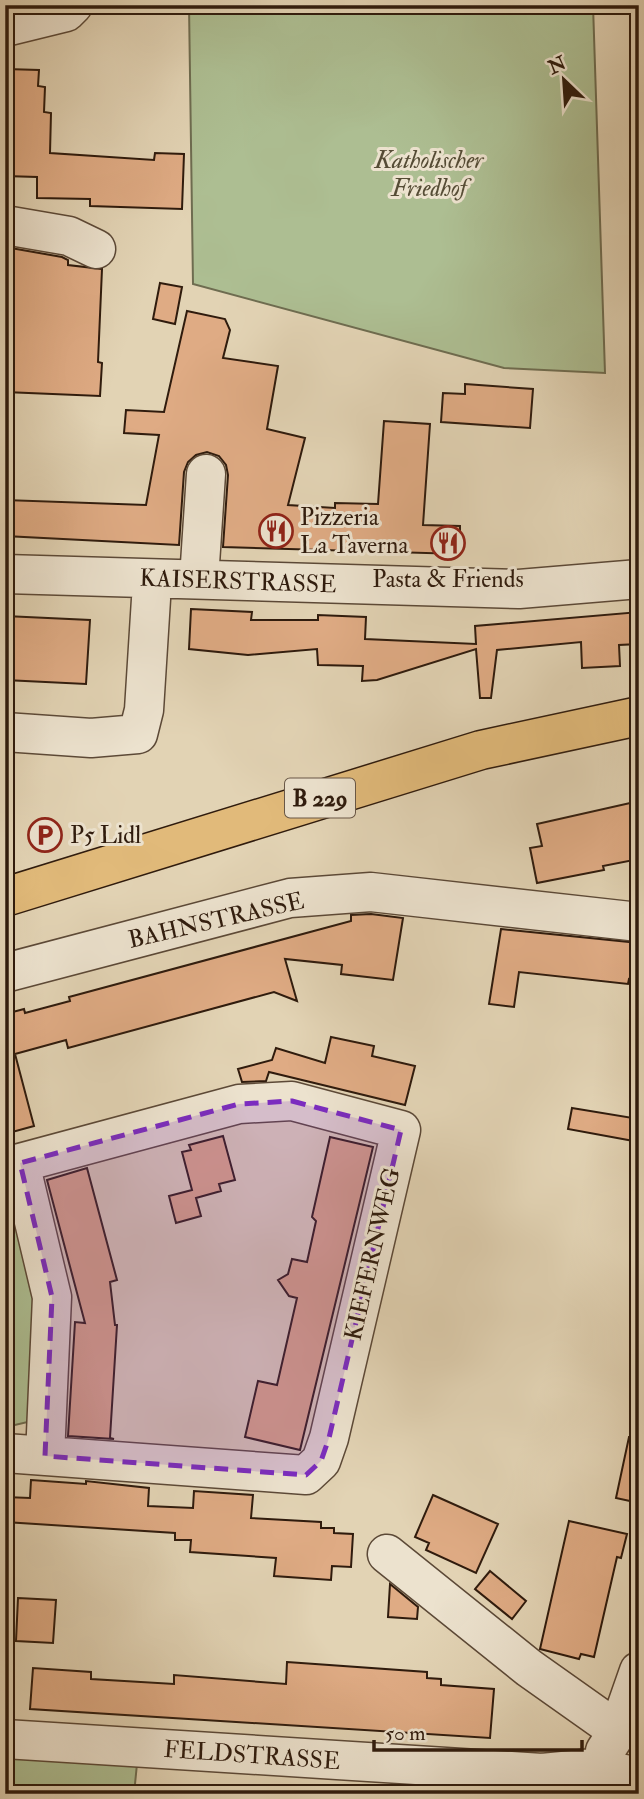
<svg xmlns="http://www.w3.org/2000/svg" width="644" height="1799" viewBox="0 0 644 1799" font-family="'IM FELL Double Pica',serif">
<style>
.green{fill:#adbe92;stroke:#6e6c50;stroke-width:2}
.building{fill:#dfab84;stroke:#2f1b0d;stroke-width:2}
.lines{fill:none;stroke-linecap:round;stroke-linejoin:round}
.minor-casing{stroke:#5c4937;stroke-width:41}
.major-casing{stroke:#2f1b0d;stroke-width:41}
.minor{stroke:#ece2ce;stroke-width:38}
.major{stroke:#e1ba7a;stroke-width:38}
.marked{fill:#7b2cbf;fill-opacity:0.2;stroke:#7b2cbf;stroke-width:5;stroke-dasharray:14 9;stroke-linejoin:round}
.labels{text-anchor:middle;stroke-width:6;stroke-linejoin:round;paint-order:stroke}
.shield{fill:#ece2ce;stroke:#685747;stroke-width:2}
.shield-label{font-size:23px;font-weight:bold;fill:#2f1b0d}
.park-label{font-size:24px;font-style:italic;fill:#554c35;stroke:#ece2ce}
.poi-label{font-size:24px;fill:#2f1b0d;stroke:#ece2ce;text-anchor:start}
.street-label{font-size:24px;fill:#2f1b0d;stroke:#ece2ce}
</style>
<rect width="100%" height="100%" fill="#e2d3b4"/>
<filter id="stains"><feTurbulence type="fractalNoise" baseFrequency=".00286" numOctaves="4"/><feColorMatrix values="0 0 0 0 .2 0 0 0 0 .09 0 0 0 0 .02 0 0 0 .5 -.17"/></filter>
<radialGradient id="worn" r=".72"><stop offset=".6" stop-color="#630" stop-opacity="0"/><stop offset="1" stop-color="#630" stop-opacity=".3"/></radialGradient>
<!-- green -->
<path class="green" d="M189,5H593L605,373L504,368L193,284Z
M5,1195H8L43,1282L32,1421L15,1425L5,1419Z
M5,1753L137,1764L134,1794H5Z"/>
<!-- building -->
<path class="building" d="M6,69L39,70L38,86L45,87L44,112L51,113L50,153L154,160L155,153L184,154L182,209L90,206V199L37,198V177L5,176Z
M5,247L62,257L68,260V265L102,269L98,362L102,363L100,396L5,392Z
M160,283L182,287L175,324L153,319Z
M187,311L225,319L230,330L223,358L278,366L267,429L305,438L288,505L335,508V503L378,504L384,421L430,424L423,525L460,526V554L223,547L228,475L226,465L219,456L207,452L196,455L188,462L184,472L179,545L5,536V500L146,505L159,435L124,433L126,410L164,412Z
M465,384L533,389L530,428L441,422L443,393L465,394Z
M191,609L252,612L251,620H318V615L366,617L365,639L476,644L475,626L639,612V644L619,645L620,666L582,668L581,642L497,650L491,698H480L476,649L377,680L362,681L363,666L318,665L317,649L248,655L189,649Z
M5,616L90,620L86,684L5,680Z
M639,801V859L603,866L604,870L537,883L530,848L542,846L537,824Z
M371,914L403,918L393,980L341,974L342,965L285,959L297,1001L274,992L68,1048L66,1040L15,1054L34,1126L5,1134V1014L24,1009L25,1013L70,1001L69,997L351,921V915Z
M501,929L639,943L635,980L629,979L628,984L519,972L514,1007L489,1004Z
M331,1037L374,1046L372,1056L415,1066L405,1105L269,1072L266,1081L242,1082L238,1069L272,1060L276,1048L325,1063Z
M572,1108L639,1119V1142L568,1129Z
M223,1136L235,1180L219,1184L221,1191L196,1198L201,1216L176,1223L169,1196L192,1190L182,1152L191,1150L189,1145Z
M330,1137L373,1147L300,1450L245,1437L258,1381L277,1385L297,1298L289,1296L278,1280L288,1274L292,1259L307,1262L316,1221L312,1217Z
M87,1168L117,1280L110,1282L115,1325H117L110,1438L114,1439L68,1436L75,1322L85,1323L47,1180Z
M629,1437L639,1438V1503L616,1498Z
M31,1480L86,1484V1481L149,1488L148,1506L193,1508L194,1491L253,1495L251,1518L321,1522V1528H334V1533L353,1534L351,1567L332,1566L331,1580L274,1576L276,1558L190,1552L191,1540H175V1533L5,1522V1497L30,1498Z
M433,1495L498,1524L476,1573L426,1550L429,1543L415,1537Z
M569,1521L627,1534L621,1558L617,1557L594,1657L581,1654L579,1659L540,1649Z
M490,1571L526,1601L512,1619L475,1589Z
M390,1584L418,1607L417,1619L388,1617Z
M18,1598L56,1600L53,1643L16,1641Z
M287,1662L427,1672V1678L441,1679V1685L494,1689L490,1738L30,1709L33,1668L91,1672V1679L174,1684V1675L286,1684Z"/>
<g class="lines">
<!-- minor casing -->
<g class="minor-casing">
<path id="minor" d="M5,27L66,12L73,5
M5,225L69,236L96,249
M5,574L519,589L639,579
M199,579L206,474
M5,732L91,738L138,734L144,710L151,599
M5,973L290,898L371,892L639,922
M20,1163L52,1297L45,1456
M5,1167L239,1104L292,1101L401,1130L329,1438L321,1461L306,1475L5,1453
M387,1554L529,1668L618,1731
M5,1739L542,1773L594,1768L639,1777
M605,1751L618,1731L639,1671"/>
</g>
<!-- major casing -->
<g class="major-casing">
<path id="major" d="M5,897L481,750L639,716"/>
</g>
<!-- minor -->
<use href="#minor" class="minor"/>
<!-- major -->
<use href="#major" class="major"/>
</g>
<!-- marked area -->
<path class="marked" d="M292,1101L401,1130L329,1438L321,1461L306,1475L45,1456L52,1297L20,1163L239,1104Z"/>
<!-- icons -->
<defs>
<g id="restaurant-ring" transform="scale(1.75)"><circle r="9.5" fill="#ece2ce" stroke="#8f2418" stroke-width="1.5"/><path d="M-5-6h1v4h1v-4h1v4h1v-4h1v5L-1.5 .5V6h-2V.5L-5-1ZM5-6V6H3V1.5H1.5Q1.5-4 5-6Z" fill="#8f2418"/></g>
<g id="parking-ring" transform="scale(1.75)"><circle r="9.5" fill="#ece2ce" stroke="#8f2418" stroke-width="1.5"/><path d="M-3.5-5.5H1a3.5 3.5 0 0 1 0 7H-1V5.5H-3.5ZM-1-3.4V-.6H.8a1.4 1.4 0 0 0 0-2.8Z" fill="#8f2418"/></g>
</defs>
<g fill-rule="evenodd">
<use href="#restaurant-ring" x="276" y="531"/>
<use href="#restaurant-ring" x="448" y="543"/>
<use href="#parking-ring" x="45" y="835"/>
</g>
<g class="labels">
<!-- shield labels -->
<rect class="shield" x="285" y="778.5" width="70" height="39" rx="5"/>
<g class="shield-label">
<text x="320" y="806">B 229</text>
</g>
<!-- park labels -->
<g class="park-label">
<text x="429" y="168">Katholischer<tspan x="429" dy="28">Friedhof</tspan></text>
</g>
<!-- poi labels -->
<g class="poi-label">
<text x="300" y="525">Pizzeria<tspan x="300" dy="28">La Taverna</tspan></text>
<text x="448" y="587" text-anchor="middle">Pasta &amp; Friends</text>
<text x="70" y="843">P5 Lidl</text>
</g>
<!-- street labels -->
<g class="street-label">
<text transform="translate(238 581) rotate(2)" y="8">KAISERSTRASSE</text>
<text transform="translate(216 920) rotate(-13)" y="8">BAHNSTRASSE</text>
<text transform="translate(372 1254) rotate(-77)" y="8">KIEFERNWEG</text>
<text transform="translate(252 1755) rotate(4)" y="8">FELDSTRASSE</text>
</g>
</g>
<!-- margin -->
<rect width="644" height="1799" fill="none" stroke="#e2d3b4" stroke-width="28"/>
<rect x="7" y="7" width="630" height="1785" fill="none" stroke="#2f1b0d" stroke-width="3.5"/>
<rect x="14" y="14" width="616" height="1771" fill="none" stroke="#2f1b0d" stroke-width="2"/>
<!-- north arrow -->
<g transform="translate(564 80) rotate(335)" stroke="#ece2ce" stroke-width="5" paint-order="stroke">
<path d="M0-5L12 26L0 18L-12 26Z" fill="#2f1b0d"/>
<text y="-10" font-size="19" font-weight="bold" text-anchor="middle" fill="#2f1b0d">N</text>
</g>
<!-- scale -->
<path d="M374 1740v10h208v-10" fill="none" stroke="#2f1b0d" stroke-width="3.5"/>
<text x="385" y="1740" font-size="21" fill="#2f1b0d" stroke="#ece2ce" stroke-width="5" paint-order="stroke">50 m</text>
<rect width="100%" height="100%" filter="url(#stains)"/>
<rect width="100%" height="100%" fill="url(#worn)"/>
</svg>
